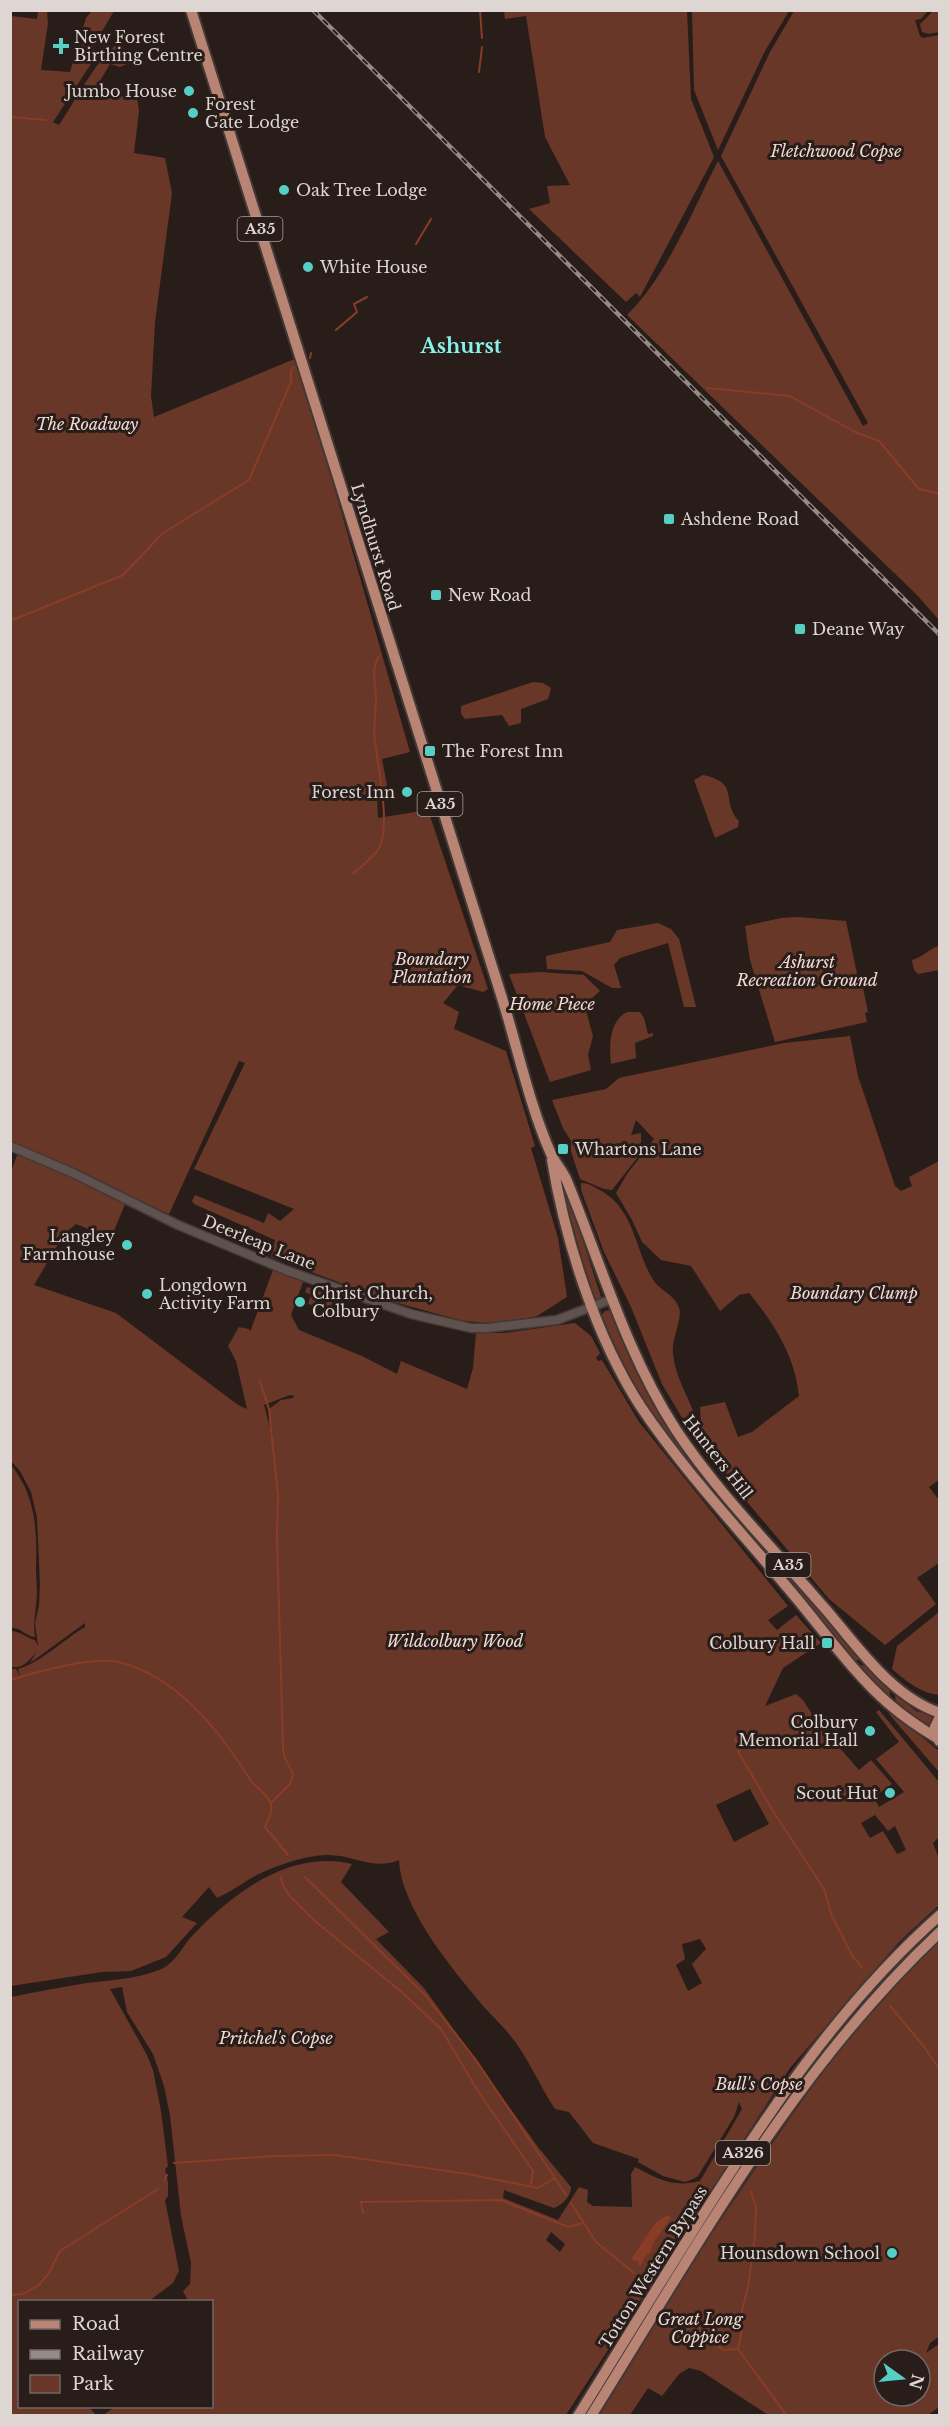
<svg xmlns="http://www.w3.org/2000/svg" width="950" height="2426" viewBox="0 0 950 2426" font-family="'Libre Baskerville',serif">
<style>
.green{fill:#693728;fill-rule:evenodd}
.water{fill:#893d26}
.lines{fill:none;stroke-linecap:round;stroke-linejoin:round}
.stream{stroke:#893d26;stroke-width:2}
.tertiary-casing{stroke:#423936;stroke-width:11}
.primary-casing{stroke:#423936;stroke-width:14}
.tertiary{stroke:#5f514d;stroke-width:8}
.primary{stroke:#b98474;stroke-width:10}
.rail-casing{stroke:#948a87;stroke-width:4.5}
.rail{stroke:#291d1a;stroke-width:2;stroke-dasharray:7;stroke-linecap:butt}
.poi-dot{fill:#56cec3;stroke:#291d1a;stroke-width:2}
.labels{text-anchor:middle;stroke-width:6;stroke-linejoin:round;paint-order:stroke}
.shield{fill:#291d1a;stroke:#a89e9c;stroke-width:1.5}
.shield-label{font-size:15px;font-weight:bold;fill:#ded6d3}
.poi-label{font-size:16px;fill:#ded6d3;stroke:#291d1a;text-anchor:start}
.park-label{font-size:16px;font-style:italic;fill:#f1dad3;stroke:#291d1a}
.street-label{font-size:16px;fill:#ded6d3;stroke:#291d1a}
.quarter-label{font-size:20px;font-weight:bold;fill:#88f2e8;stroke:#291d1a}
</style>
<rect width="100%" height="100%" fill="#291d1a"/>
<!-- green -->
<path class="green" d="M38,11H47L48,23L41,70L70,72L86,18L92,11H114L92,48L98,53L53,122L59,125C74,103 100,52 122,41L127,64L120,67L110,64L98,84L117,95L137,98L139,111L134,153L165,158L172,193L155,322L151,396L154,417L297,358L410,752L382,759L388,791L386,797H377L378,818L428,810L488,989L483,992L458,985L443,1003L459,1012L454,1029L506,1051L535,1146L531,1148L558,1238L567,1297L537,1316L528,1318L492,1323L463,1321L387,1300L271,1257L275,1240L194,1204L192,1201L195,1195L264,1223L268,1213L280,1221L294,1209L194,1169L245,1063L239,1061L169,1214L11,1143V16L37,19Z
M504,11H687L691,99L714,157L640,297L636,293L626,302L529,209L550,203L547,186L570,185L545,137L526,16L505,19Z
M692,11H789L765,51L718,150L694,90Z
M794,11H928L921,19L915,20L920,36L923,38L939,35V620L917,595L627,315C667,276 692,211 718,161L863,426L868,423L721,156L770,52Z
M933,11H939V32L929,34L922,32L920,24Z
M533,682L543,683L551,688L548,699L521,709V723L509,726L502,715L465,719L461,714V706Z
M703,775C741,783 720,801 739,821L738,827L715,838L694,780Z
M798,917L846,921L860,988H863L868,1012L865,1013L867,1022L775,1042L750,960L745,926L781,918Z
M658,923L671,929L679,939L696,1007H684L668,943L620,958L614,965L621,988H612L582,971L547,969L546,956L610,942L617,930Z
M939,946V970L918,974L914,970L912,960C923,957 929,949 939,946Z
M540,972L584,975L600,991L592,998L583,1000L593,1036L588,1055L591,1070L550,1082L509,974Z
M627,1012H640L644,1018L648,1034L653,1033V1036L635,1043L636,1058L611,1064C609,1046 609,1021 627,1012Z
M850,1036L858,1076L895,1186L901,1191L912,1186L909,1177L939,1161L940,1479L929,1487L939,1500V1563L917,1578L936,1604L885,1645L829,1599L743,1497L702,1444L700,1407L725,1402L738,1437L752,1432L799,1396C795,1356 774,1323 749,1293L739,1295L720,1311L691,1266L661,1260L642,1242L632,1220L616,1193L627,1174L654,1139L636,1120L631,1135L641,1133V1153L612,1190L604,1189L580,1179L571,1151V1141L563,1128L552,1100L606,1089L619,1078L784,1043Z
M18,1152L126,1202L111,1238L76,1224L64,1234L34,1285L116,1313L238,1405L247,1409L236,1361L228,1346L239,1327L249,1329L250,1332L273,1270L303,1282L291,1315L299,1330L362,1356L397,1374L401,1361L467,1389L473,1368L476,1333H505L575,1323L591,1336L600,1353L596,1358L598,1361L602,1360L639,1422L788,1606L768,1620L777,1630L796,1615L821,1643L783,1668L765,1706L796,1694L803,1700L817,1722L859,1770L871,1760L892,1784L874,1797L879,1807L904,1792L876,1759L899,1742L876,1712L879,1710L939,1782V1837L933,1843L939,1859V1905L900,1941L790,2068L566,2415H103L115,2407L212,2406V2302L188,2301L183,2291L190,2284L191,2263L181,2216L170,2115L164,2086L153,2054L127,2012L122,1987L110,1989L147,2055L153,2070L161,2111L168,2166L165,2169L168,2182V2196L165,2200L179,2271L173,2283L149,2301L20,2302V2406L89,2407L96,2415H11V1997C36,1992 61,1987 87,1983C111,1980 136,1979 159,1970C175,1964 181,1948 193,1935C233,1893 290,1849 352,1864L341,1882L389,1932L376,1939L424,1988L538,2147L571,2187C571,2197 562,2205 554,2208L504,2190L503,2198L558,2220L579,2187L588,2190L587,2202L593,2206L632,2207L631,2174L635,2167C658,2179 674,2188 700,2181L742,2109L739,2102L734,2117L698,2176L693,2179L685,2182L663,2176L638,2162L639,2159L593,2143L569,2112L555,2109C539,2085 528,2057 510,2035C502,2025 493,2017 485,2008C454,1971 401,1909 399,1860C375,1871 351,1854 327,1855C305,1855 272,1867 253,1877C241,1884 230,1892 217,1898L209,1887L182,1917L197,1923L166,1957L131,1971L102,1972L11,1986V1669H16L20,1676L18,1669C42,1662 63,1640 85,1627V1623L30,1663L37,1651C30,1660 23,1669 11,1667V1631C20,1631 26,1638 35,1640L38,1646L35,1623L39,1606L40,1584L37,1517L31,1492L20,1471L11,1461L10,1175ZM290,1395L294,1396L293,1398L281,1400L269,1409L273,1439L264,1405ZM750,1789L769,1824L734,1842L716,1805ZM875,1815L888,1831L895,1826L906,1850L897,1854L883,1831L870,1838L861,1823ZM700,1939L706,1949L692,1964L702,1983L688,1991L676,1965L685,1959L682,1944ZM551,2232L565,2244L560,2252L546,2240Z
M560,1173L565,1185L602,1300L596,1301L591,1290L561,1184Z
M581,1183C588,1183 593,1186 598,1189C634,1207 634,1247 652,1278C659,1291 674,1293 679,1308C683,1319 671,1339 673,1353C675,1377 688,1396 696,1418L691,1433L662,1384L631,1307L604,1252L581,1190Z
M307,1287L334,1296L330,1310L308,1304L311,1295L305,1292Z
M610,1310L614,1313L647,1391L862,1659L854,1661L699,1475L646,1406L620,1363L601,1316L605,1311Z
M10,1464C36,1494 37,1531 36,1568C36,1581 38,1593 36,1605C35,1617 33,1625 35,1637C25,1636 21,1627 11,1628Z
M939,1612V1695C920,1693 906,1681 892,1669L897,1646Z
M861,1665L870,1667L889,1688L891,1701L859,1666Z
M895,1694L916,1711L934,1716L931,1729L896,1706Z
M891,1712L939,1751V1772L889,1714Z
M939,1940L940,2336L930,2343L926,2353L939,2344V2407L928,2415H768L701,2371L689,2368L679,2374L662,2396L648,2388L630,2415L597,2416C645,2336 695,2258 747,2181C805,2095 863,2010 939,1940ZM884,2360H920V2396H884Z"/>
<!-- water -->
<path class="water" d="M668,2215L671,2218L653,2243L651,2252L645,2256L640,2267L638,2261H633L632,2258L656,2222Z"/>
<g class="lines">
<!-- stream -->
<path class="stream" d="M480,10L482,38
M479,72L482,47
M10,117L46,120
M416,244L431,219
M336,330L357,312L354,304L367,297
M310,358L311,353
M707,388L790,396L855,432L879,441L919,489L940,494
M10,621L123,575L163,533L249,480L291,382V370L294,367
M353,874C360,867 375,856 379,848C391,827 378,767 375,742C373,727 376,712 376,696C375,682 371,669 379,656
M260,1381L269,1409L278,1497L277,1536L283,1748L284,1756L293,1774L290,1784L271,1803
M10,1680C35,1672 94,1656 118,1662C178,1676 220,1732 251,1781C257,1789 269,1795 271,1805C273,1813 268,1820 265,1827L288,1855
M735,1739L739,1753L773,1811L824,1889L832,1916L853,1957L862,1967
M281,1877L282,1883L289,1895L315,1921L404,1994L441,2029L478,2091L533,2171L531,2184
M305,1877L426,1996L476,2060L555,2178
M890,2006L922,2044L940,2070
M174,2163L274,2156L335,2155L468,2174L538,2188L555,2178L566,2195
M164,2181L167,2175
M751,2192L756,2207L755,2235L748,2288L742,2310L743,2324L738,2349L787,2416
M571,2203L596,2242L634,2273
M363,2213L361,2202L501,2200L568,2227L584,2223
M10,2295L23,2294L39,2285L49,2273L60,2251L158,2189
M684,2316L723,2350L737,2349"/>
<!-- tertiary casing -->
<g class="tertiary-casing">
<path id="tertiary" d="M10,1146L73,1173L178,1225L288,1271L411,1314L471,1328H487L557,1320L612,1299"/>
</g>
<!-- primary casing -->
<g class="primary-casing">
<path id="primary" d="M191,10L502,998C518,1049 529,1104 551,1154C555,1163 563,1171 567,1181C601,1264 626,1353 676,1430C717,1492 772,1547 821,1604C855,1642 889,1696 940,1713
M552,1160C565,1240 596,1338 641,1407C684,1471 738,1528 787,1587C819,1624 852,1672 889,1704C904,1717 920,1728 937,1738
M939,1741L935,1727L940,1717
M578,2416C616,2355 653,2294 691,2234C763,2120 838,2005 940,1915
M591,2416C696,2248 794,2069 940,1932"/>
</g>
<!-- tertiary -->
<use href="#tertiary" class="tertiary"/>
<!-- primary -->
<use href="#primary" class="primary"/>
<!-- rail casing -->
<g class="rail-casing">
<path id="rail" d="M313,10L940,635"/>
</g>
<!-- rail -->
<use href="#rail" class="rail"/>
</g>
<!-- markers -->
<g class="poi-dot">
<path d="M58 37h6v6h6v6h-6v6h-6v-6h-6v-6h6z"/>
<circle cx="189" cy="91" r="6"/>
<circle cx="193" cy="113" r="6"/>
<circle cx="284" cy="190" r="6"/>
<circle cx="308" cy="267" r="6"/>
<rect x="663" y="513" width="12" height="12" rx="3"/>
<rect x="430" y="589" width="12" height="12" rx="3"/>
<rect x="794" y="623" width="12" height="12" rx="3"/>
<rect x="424" y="745" width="12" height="12" rx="3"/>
<circle cx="407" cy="792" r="6"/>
<rect x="557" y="1143" width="12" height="12" rx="3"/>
<circle cx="127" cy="1245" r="6"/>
<circle cx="147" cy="1294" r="6"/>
<circle cx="300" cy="1302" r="6"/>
<rect x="821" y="1637" width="12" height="12" rx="3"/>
<circle cx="870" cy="1731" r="6"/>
<circle cx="890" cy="1793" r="6"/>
<circle cx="892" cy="2253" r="6"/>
</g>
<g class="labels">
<!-- shield labels -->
<g class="shield">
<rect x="237.5" y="217" width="45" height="24" rx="4.5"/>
<rect x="417.5" y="792" width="45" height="24" rx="4.5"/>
<rect x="765.5" y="1553" width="45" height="24" rx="4.5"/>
<rect x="716" y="2141" width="54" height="24" rx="4.5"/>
</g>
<g class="shield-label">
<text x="260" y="234">A35</text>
<text x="440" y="809">A35</text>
<text x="788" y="1570">A35</text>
<text x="743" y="2158">A326</text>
</g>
<!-- poi labels -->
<g class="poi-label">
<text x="74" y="43">New Forest<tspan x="74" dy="18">Birthing Centre</tspan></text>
<text x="177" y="97" text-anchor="end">Jumbo House</text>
<text x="205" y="110">Forest<tspan x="205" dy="18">Gate Lodge</tspan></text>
<text x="296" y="196">Oak Tree Lodge</text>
<text x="320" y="273">White House</text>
<text x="681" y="525">Ashdene Road</text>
<text x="448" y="601">New Road</text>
<text x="812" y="635">Deane Way</text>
<text x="442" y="757">The Forest Inn</text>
<text x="395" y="798" text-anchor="end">Forest Inn</text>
<text x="575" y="1155">Whartons Lane</text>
<text x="115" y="1242" text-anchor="end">Langley<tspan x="115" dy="18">Farmhouse</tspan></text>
<text x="159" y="1291">Longdown<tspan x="159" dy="18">Activity Farm</tspan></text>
<text x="312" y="1299">Christ Church,<tspan x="312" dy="18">Colbury</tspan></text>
<text x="815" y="1649" text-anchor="end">Colbury Hall</text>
<text x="858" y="1728" text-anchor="end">Colbury<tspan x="858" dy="18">Memorial Hall</tspan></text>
<text x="878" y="1799" text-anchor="end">Scout Hut</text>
<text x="880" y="2259" text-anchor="end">Hounsdown School</text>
</g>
<!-- park labels -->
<g class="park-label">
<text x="836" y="157">Fletchwood Copse</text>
<text x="87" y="430">The Roadway</text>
<text x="432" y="965">Boundary<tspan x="432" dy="18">Plantation</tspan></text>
<text x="807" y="968">Ashurst<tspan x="807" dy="18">Recreation Ground</tspan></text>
<text x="552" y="1010">Home Piece</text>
<text x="854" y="1299">Boundary Clump</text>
<text x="455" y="1647">Wildcolbury Wood</text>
<text x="276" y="2044">Pritchel's Copse</text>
<text x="759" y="2090">Bull's Copse</text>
<text x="700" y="2325">Great Long<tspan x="700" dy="18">Coppice</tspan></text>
</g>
<!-- street labels -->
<g class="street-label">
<text transform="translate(376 547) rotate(73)" y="6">Lyndhurst Road</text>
<text transform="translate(259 1242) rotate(22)" y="6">Deerleap Lane</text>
<text transform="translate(718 1457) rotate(52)" y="6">Hunters Hill</text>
<text transform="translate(653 2267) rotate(-58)" y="6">Totton Western Bypass</text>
</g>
<!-- quarter labels -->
<g class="quarter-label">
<text x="461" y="353">Ashurst</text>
</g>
</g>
<!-- border -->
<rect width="950" height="2426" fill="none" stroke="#ded6d3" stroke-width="24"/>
<!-- legend -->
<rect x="18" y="2300" width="195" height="108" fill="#291d1a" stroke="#716764" stroke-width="1.5"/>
<rect x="30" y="2320" width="30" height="9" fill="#b98474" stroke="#716764" stroke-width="1.5"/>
<text x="72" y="2330" font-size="18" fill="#ded6d3">Road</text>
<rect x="30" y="2350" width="30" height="9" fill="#948a87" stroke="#716764" stroke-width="1.5"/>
<text x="72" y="2360" font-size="18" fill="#ded6d3">Railway</text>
<rect x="30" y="2375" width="30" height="18" fill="#693728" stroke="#716764" stroke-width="1.5"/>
<text x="72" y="2390" font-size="18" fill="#ded6d3">Park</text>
<!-- north arrow -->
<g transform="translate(902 2378) rotate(105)"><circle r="28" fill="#291d1a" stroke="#716764" stroke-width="1.5"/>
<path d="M0-4.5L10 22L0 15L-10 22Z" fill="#56cec3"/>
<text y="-9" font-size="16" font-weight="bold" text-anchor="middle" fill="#ded6d3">N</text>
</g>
</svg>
